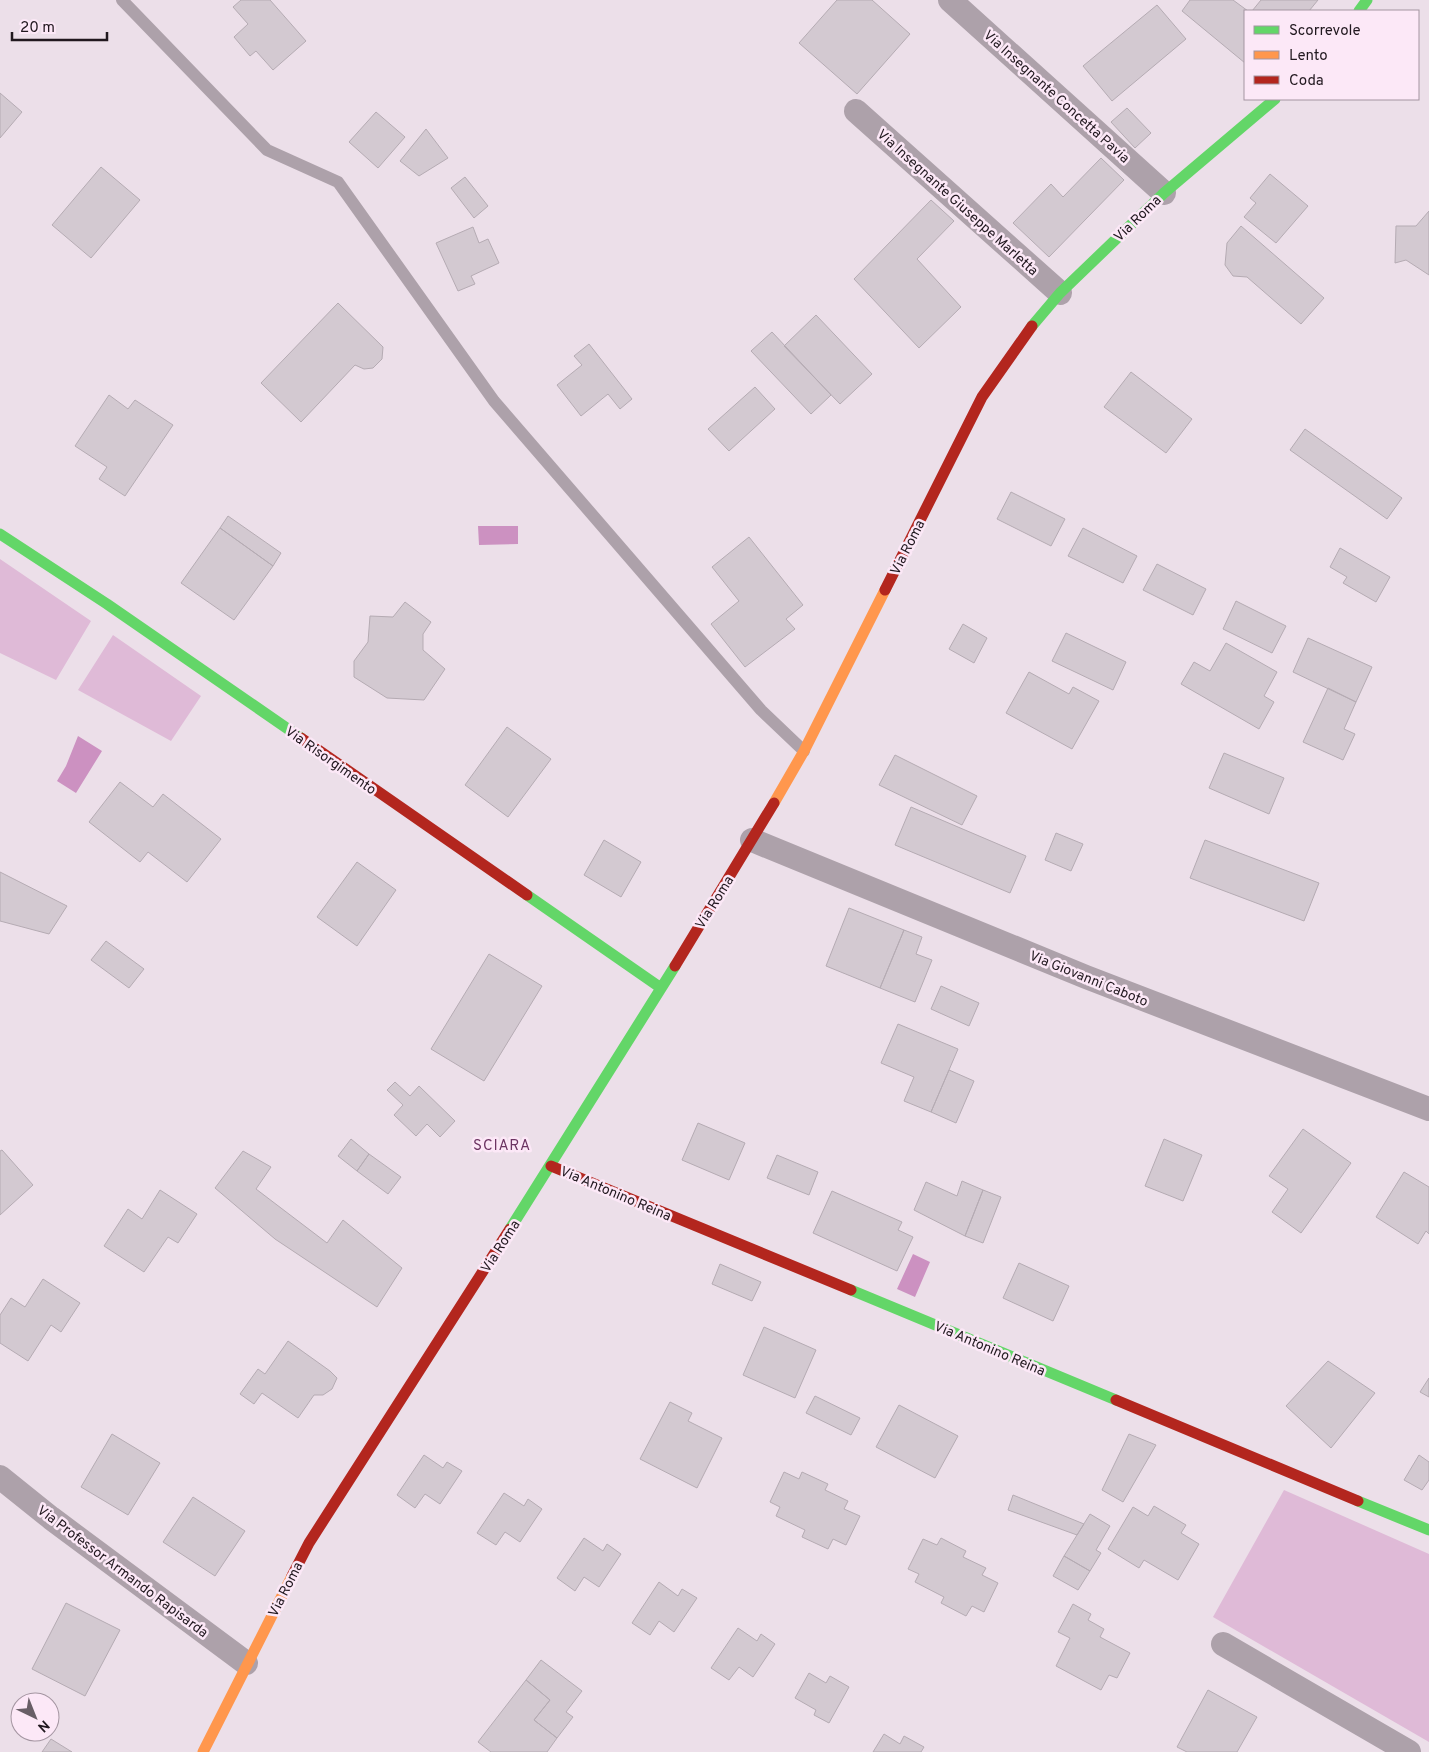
<svg xmlns="http://www.w3.org/2000/svg" width="1429" height="1752" viewBox="0 0 1429 1752" font-family="Overpass,sans-serif">
<style>
.green{fill:#dfbad7}
.water{fill:#cc91c1}
.building{fill:#d3c9d1;stroke:#b5abb3}
.lines{fill:none;stroke-linecap:round;stroke-linejoin:round}
.lane{stroke:#ada1aa;stroke-width:12}
.street{stroke:#ada1aa;stroke-width:24}
.fast{stroke:#63d668;stroke-width:11}
.slow{stroke:#ff974d;stroke-width:11}
.jam{stroke:#b3261e;stroke-width:11}
.labels{text-anchor:middle;stroke-width:5;stroke-linejoin:round;paint-order:stroke}
.street-label{font-size:14px;fill:#21181f;stroke:#fce8f7}
.neighbourhood-label{font-size:15px;letter-spacing:1px;fill:#6c3462;stroke:#fce8f7}
</style>
<rect width="100%" height="100%" fill="#ecdfe9"/>
<!-- green -->
<path class="green" d="M0,559L91,621L56,680L0,653Z
M113,635L201,696L171,741L78,690Z
M1284,1490L1429,1554V1742L1213,1617Z"/>
<!-- water -->
<path class="water" d="M478,526H518V544L479,545Z
M78,736L102,751L76,793L57,781L66,766Z
M913,1254L930,1262L915,1297L897,1289Z"/>
<!-- building -->
<path class="building" d="M241,0H270L306,41L273,70L256,51L250,56L234,37L248,24L233,7Z
M837,0H872L910,34L857,94L799,43Z
M1190,0H1233L1248,11H1245V63L1182,11Z
M1261,0H1318L1309,11H1252Z
M1157,5L1186,39L1112,101L1083,66Z
M0,93L22,112L0,138Z
M1127,108L1151,133L1135,148L1111,122Z
M376,112L405,137L378,168L349,142Z
M426,129L448,158L419,176L400,161Z
M1101,158L1124,180L1049,257L1013,223L1051,184L1063,197Z
M101,167L140,200L91,258L52,225Z
M1270,174L1308,206L1276,243L1244,217L1256,203L1250,198Z
M465,177L488,206L474,218L451,188Z
M931,200L954,221L917,259L961,307L919,348L854,279Z
M1429,211V275L1406,260L1395,263L1396,226H1416Z
M1241,226L1324,298L1301,324L1247,277L1233,276L1225,265L1227,243Z
M473,227L479,243L488,239L499,263L471,276L475,284L458,291L436,243Z
M338,303L383,347L382,359L373,368L364,369L355,365L301,422L261,383Z
M816,315L872,374L840,404L784,346Z
M772,332L831,395L811,414L751,351Z
M589,344L632,399L620,409L608,394L581,416L557,385L582,365L574,356Z
M1131,372L1192,419L1166,453L1104,407Z
M755,387L775,409L729,451L708,429Z
M109,395L128,409L135,400L173,425L125,496L99,479L107,467L75,446Z
M1305,429L1402,498L1387,519L1290,450Z
M1011,492L1065,519L1051,546L997,519Z
M228,516L281,553L273,566L220,528Z
M220,528L273,566L234,620L181,583Z
M1083,528L1137,556L1123,583L1068,556Z
M749,537L803,605L786,619L795,629L745,667L711,624L739,601L712,567Z
M1340,548L1390,577L1376,602L1343,583L1347,577L1330,567Z
M1157,564L1206,589L1193,615L1143,590Z
M1236,601L1286,626L1272,653L1223,629Z
M405,602L431,622L423,634V650L445,669L424,700L387,698L354,677V661L368,642L370,616L393,617Z
M963,624L987,638L974,663L949,649Z
M1066,633L1126,662L1113,690L1052,661Z
M1308,638L1372,667L1356,702L1293,672Z
M1226,643L1277,672L1264,696L1274,702L1259,729L1181,684L1194,662L1210,671Z
M1029,672L1069,694L1073,687L1099,701L1072,749L1006,713Z
M1328,688L1356,702L1344,729L1355,734L1343,760L1303,742Z
M507,727L551,759L508,817L465,785Z
M1224,753L1284,778L1269,814L1209,788Z
M895,755L977,796L962,825L879,785Z
M120,782L153,807L163,794L221,839L187,882L148,852L140,862L89,822Z
M911,807L1026,856L1010,893L895,845Z
M1056,833L1083,844L1071,871L1045,860Z
M604,840L641,862L621,897L584,875Z
M1205,840L1319,883L1304,921L1190,878Z
M357,862L396,890L357,946L317,917Z
M0,872L67,906L49,934L0,921Z
M849,908L904,930L880,988L826,966Z
M904,930L922,937L916,954L932,960L915,1002L880,988Z
M106,941L144,969L129,988L91,960Z
M489,954L542,986L484,1081L431,1049Z
M941,986L979,1003L969,1026L931,1009Z
M898,1024L958,1049L931,1112L904,1101L914,1077L881,1063Z
M949,1070L974,1081L956,1123L931,1112Z
M395,1082L410,1096L419,1086L455,1121L440,1137L427,1124L416,1136L394,1115L403,1105L387,1090Z
M698,1123L745,1143L729,1180L682,1160Z
M1303,1129L1351,1163L1301,1233L1272,1212L1288,1189L1269,1176Z
M351,1139L369,1154L357,1171L338,1156Z
M1164,1139L1202,1155L1183,1201L1145,1186Z
M2,1150L33,1185L0,1215V1151Z
M243,1151L271,1167L256,1189L327,1243L343,1220L402,1268L377,1307L275,1239L215,1188Z
M369,1154L401,1177L388,1194L357,1171Z
M777,1155L818,1172L809,1195L767,1178Z
M1404,1172L1429,1187V1234L1426,1231L1418,1244L1376,1217Z
M962,1181L983,1190L965,1236L914,1210L926,1182L957,1196Z
M160,1190L197,1214L178,1243L168,1237L144,1272L104,1246L128,1209L142,1219Z
M983,1190L1001,1197L983,1243L965,1236Z
M832,1191L902,1222L898,1230L913,1237L897,1271L813,1233Z
M1019,1263L1069,1286L1053,1321L1003,1298Z
M720,1264L761,1282L752,1301L712,1284Z
M43,1279L80,1303L61,1332L51,1325L28,1361L0,1343V1315L11,1298L25,1307Z
M764,1327L816,1350L795,1398L743,1375Z
M288,1341L330,1371L337,1378L332,1389L323,1395H314L298,1418L262,1393L254,1404L240,1394L258,1369L265,1374Z
M1328,1361L1375,1393L1331,1448L1286,1406Z
M1429,1378V1397L1420,1392Z
M815,1396L860,1418L851,1435L806,1413Z
M670,1402L692,1413L688,1421L722,1438L697,1488L640,1459Z
M899,1405L958,1436L935,1478L876,1447Z
M112,1434L160,1463L128,1515L81,1487Z
M1129,1434L1156,1445L1123,1502L1102,1490Z
M424,1455L443,1468L447,1462L462,1471L440,1504L425,1494L415,1508L397,1495Z
M1419,1455L1429,1462V1480L1422,1490L1404,1480Z
M784,1472L799,1479L802,1472L828,1484L825,1490L848,1501L844,1509L860,1516L846,1545L833,1539L828,1549L802,1537L805,1530L776,1516L780,1507L770,1502Z
M504,1493L524,1506L528,1499L542,1509L520,1542L505,1532L496,1545L477,1533Z
M1013,1495L1084,1524L1077,1535L1008,1510Z
M193,1497L245,1531L215,1576L163,1542Z
M1154,1506L1186,1525L1181,1533L1199,1544L1178,1580L1144,1560L1139,1568L1108,1549L1133,1507L1148,1516Z
M1090,1514L1110,1526L1096,1550L1101,1553L1090,1571L1064,1556Z
M584,1538L603,1551L607,1544L621,1554L599,1587L584,1577L575,1591L557,1578Z
M941,1538L966,1551L963,1557L986,1568L982,1575L998,1583L984,1612L972,1606L966,1616L941,1603L944,1597L915,1582L919,1574L908,1569L923,1539L937,1545Z
M1064,1556L1090,1571L1078,1590L1053,1576Z
M659,1582L678,1596L682,1589L697,1598L674,1632L659,1621L650,1635L632,1623Z
M66,1603L120,1630L85,1696L32,1669Z
M1073,1604L1091,1614L1088,1620L1104,1629L1100,1637L1130,1653L1117,1678L1109,1675L1101,1690L1056,1666L1070,1638L1058,1632Z
M738,1628L757,1641L761,1634L775,1644L753,1677L739,1667L729,1680L711,1668Z
M541,1660L582,1691L566,1712L573,1717L557,1738L534,1720L550,1700L526,1680Z
M809,1673L826,1683L830,1676L849,1687L829,1723L814,1715L816,1710L795,1698Z
M526,1680L550,1700L534,1720L557,1738L547,1752H491L478,1742Z
M1208,1690L1257,1717L1237,1752H1187L1177,1747Z
M884,1734L900,1744L904,1736L924,1747L921,1752H873Z
M51,1739L72,1752H42Z"/>
<g class="lines">
<!-- lane -->
<path class="lane" d="M122,0L267,150L338,182L494,401L761,710L804,751"/>
<!-- street -->
<path class="street" d="M950,0L1164,193
M856,111L1060,293
M752,840L1086,977L1429,1109
M0,1477L51,1518L246,1663
M1223,1644L1409,1752"/>
<!-- fast -->
<path class="fast" d="M1359,11L1367,0
M1032,326L1060,293L1164,193L1275,99
M0,534L107,604L301,738
M527,895L661,988
M510,1229L675,966
M851,1290L1116,1400
M1358,1501L1429,1530"/>
<!-- slow -->
<path class="slow" d="M774,803L804,751L885,590
M203,1752L292,1576"/>
<!-- jam -->
<path class="jam" d="M885,590L982,397L1032,326
M301,738L527,895
M675,966L774,803
M551,1166L851,1290
M1116,1400L1358,1501
M292,1576L309,1543L510,1229"/>
</g>
<g class="labels">
<!-- street labels -->
<g class="street-label">
<text transform="translate(1057 96) rotate(42)" y="5">Via Insegnante Concetta Pavia</text>
<text transform="translate(958 202) rotate(42)" y="5">Via Insegnante Giuseppe Marletta</text>
<text transform="translate(1137 218) rotate(-44)" y="5">Via Roma</text>
<text transform="translate(907 547) rotate(-63)" y="5">Via Roma</text>
<text transform="translate(331 760) rotate(35)" y="5">Via Risorgimento</text>
<text transform="translate(714 902) rotate(-58)" y="5">Via Roma</text>
<text transform="translate(1089 978) rotate(22)" y="5">Via Giovanni Caboto</text>
<text transform="translate(616 1193) rotate(23)" y="5">Via Antonino Reina</text>
<text transform="translate(500 1246) rotate(-57)" y="5">Via Roma</text>
<text transform="translate(990 1348) rotate(23)" y="5">Via Antonino Reina</text>
<text transform="translate(123 1571) rotate(37)" y="5">Via Professor Armando Rapisarda</text>
<text transform="translate(285 1589) rotate(-63)" y="5">Via Roma</text>
</g>
<!-- neighbourhood labels -->
<g class="neighbourhood-label">
<text x="502" y="1150">SCIARA</text>
</g>
</g>
<!-- legend -->
<rect x="1244" y="10" width="175" height="90" fill="#fce8f7" stroke="#a495a1"/>
<rect x="1254" y="26" width="25" height="8" fill="#63d668" stroke="#a495a1"/>
<text x="1289" y="35" font-size="15" fill="#21181f">Scorrevole</text>
<rect x="1254" y="51" width="25" height="8" fill="#ff974d" stroke="#a495a1"/>
<text x="1289" y="60" font-size="15" fill="#21181f">Lento</text>
<rect x="1254" y="76" width="25" height="8" fill="#b3261e" stroke="#a495a1"/>
<text x="1289" y="85" font-size="15" fill="#21181f">Coda</text>
<!-- north arrow -->
<g transform="translate(35 1717) rotate(137)"><circle r="24" fill="#fce8f7" stroke="#a495a1"/>
<path d="M0-4L9 19L0 12L-9 19Z" fill="#685e66"/>
<text y="-8" font-size="14" font-weight="bold" text-anchor="middle" fill="#21181f">N</text>
</g>
<!-- scale -->
<path d="M12 32v8h95v-8" fill="none" stroke="#21181f" stroke-width="2.5"/>
<text x="20" y="32" font-size="15" fill="#21181f" stroke="#fce8f7" stroke-width="4" paint-order="stroke">20 m</text>
</svg>
